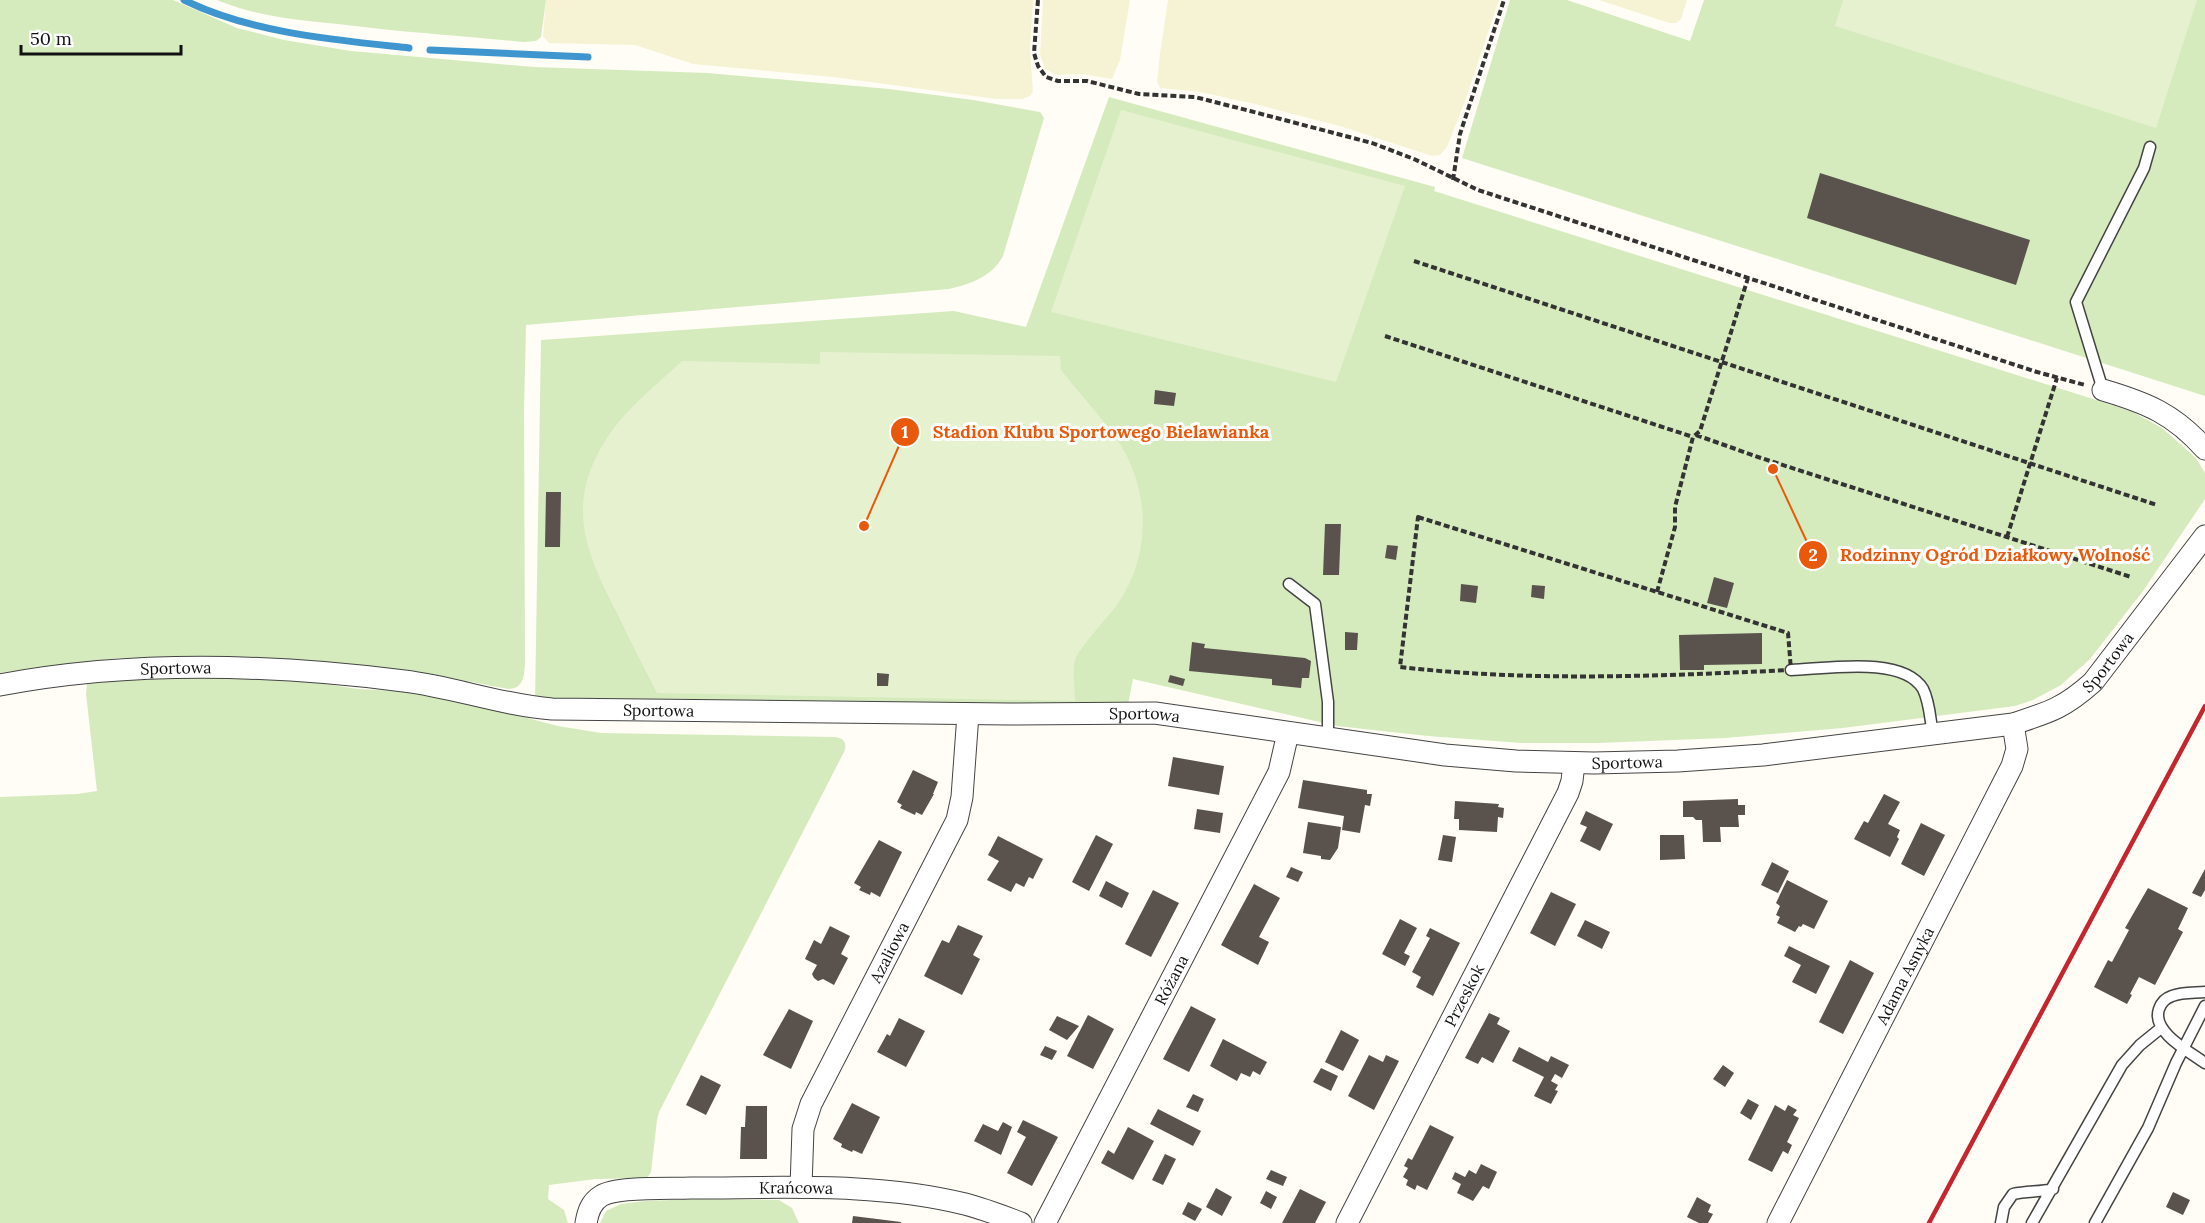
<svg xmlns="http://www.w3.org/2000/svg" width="2205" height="1223" viewBox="0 0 2205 1223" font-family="Lora,serif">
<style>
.farmland{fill:#f6f3d4}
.green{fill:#d5ebbd}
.pitch{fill:#e6f2cf}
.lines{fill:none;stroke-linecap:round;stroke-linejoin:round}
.stream{stroke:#3f96cf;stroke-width:7}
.building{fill:#5a524d}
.service-casing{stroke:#444;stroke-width:13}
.minor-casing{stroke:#444;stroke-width:23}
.path{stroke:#333;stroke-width:4;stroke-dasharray:6 3;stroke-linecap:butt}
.service{stroke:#fff;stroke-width:10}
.minor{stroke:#fff;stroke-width:21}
.rail{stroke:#c4262e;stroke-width:4.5}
.labels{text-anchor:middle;stroke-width:6;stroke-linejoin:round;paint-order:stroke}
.street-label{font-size:16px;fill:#111;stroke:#fff}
.leader{fill:none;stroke:#e8590c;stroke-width:2}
.callout-dot{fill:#e8590c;stroke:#fff;stroke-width:2}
.mark-label{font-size:18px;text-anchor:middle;font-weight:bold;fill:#fff}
.callout-label{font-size:18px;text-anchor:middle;font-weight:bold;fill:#e8590c;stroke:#fff;stroke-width:6;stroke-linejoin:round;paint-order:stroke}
</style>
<rect width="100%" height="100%" fill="#fffdf5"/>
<!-- farmland -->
<path class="farmland" d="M546,0H1033L1030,49L1033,92L1030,96L1023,99H996L833,77L693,64L635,45L549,43L543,36Z
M1043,0H1130L1120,60L1112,79L1081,74L1057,75L1045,69L1040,55Z
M1168,0H1499L1465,101L1447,147L1440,155L1432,156L1343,127L1255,104L1200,92L1160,88L1157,82L1160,54Z
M1599,0H1687L1681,19L1676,23H1669Z"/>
<!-- green -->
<path class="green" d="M0,0H173L237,28L284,40L351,51L534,67L707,73L889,89L973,100L1040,112L1044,118L1003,256C992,277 970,284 949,289L526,325L524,410L525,664C524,677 523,689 508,689L409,670L291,659L245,657L118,658L0,673Z
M217,0H546L541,37L536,41L524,42C462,36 400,32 338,24C297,20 255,16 217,0Z
M1510,0H1567L1690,41L1704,0H2205V396L1462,158Z
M1109,97L1435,187L1434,191L2131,411L2162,428L2196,458L2205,473V499L2143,591L2090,659L2061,685L2033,700L2015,706L1843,728L1725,738L1598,743H1521L1428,736L1337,726L1133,679L1128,704L1099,706L535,701L541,340L954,311L1026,327Z
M247,677L312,682L358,689L417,692L465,702L558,726L601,733L834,737C843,737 848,743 844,752L659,1112L657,1120L651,1172L647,1178L596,1179L549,1185L548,1199L564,1210L568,1223H0V797L77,794L97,791L86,694L87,684L144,678Z
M698,1199L779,1200L792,1208L799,1223H600L606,1211L621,1204L645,1201Z"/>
<!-- pitch -->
<path class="pitch" d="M1843,0H2197L2156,128L1835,26Z
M1121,110L1405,186L1336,382L1051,312Z
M820,352L1060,356L1061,370C1079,393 1099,414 1116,438C1151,488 1152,555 1117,605C1108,617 1078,649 1075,660C1072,669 1075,690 1075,701L657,693C643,666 629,638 616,611C582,545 565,499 611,432C630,405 658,384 682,361L820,364Z"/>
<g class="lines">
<!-- stream -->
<path class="stream" d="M184,0C251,33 335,40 409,48
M430,50L588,57"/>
</g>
<!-- building -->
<path class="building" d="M1820,173L2030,240L2016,285L1807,218Z
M1155,390L1176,393L1174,406L1154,404Z
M546,492H561L560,547H545Z
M1325,524H1341L1339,575H1323Z
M1387,545L1398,546L1396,560L1385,558Z
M1714,577L1734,583L1727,608L1707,603Z
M1461,584L1478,586L1476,603L1460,601Z
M1532,585L1545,586L1544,599L1531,597Z
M1345,632L1358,633L1357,650H1345Z
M1762,633V664L1704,665V670H1680L1679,635Z
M1192,642L1205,644L1204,648L1305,658L1311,661L1309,678H1302L1301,688L1272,685V679L1189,671Z
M877,673L889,674L888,686H877Z
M1170,675L1185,679L1183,686L1168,682Z
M1173,757L1224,766L1219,795L1168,786Z
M913,770L938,782L933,794H934L922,815L916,812L915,815L900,808L902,805L897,802Z
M1303,780L1367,790V794H1372L1370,806L1365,805L1360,833L1342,830L1344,816L1298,808Z
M1884,794L1900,802L1888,824L1900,830L1897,837L1899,839L1890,857L1854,839L1864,821L1868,823Z
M1738,799V805H1745V815H1738L1739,827H1720L1721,842H1703L1702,820H1696L1693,817H1683V801Z
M1455,801L1499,804L1498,807L1504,808L1503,818L1498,817L1497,832L1459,830V819H1454Z
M1197,809L1223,813L1220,833L1194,829Z
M1586,811L1613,824L1600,851L1580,841L1587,827L1580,824Z
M1308,822L1341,827L1338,848L1330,860L1321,859V856L1303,853Z
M1921,823L1945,835L1924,876L1901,864Z
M1096,835L1113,844L1089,891L1072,882Z
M1443,835L1456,837L1452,862L1438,860Z
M1660,835H1684L1685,859L1660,860Z
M998,836L1043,859L1033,879L1029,877L1024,887L1016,883L1011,892L987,880L999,861L988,855Z
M879,840L902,852L880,897L871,892L870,895L859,890L861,887L854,883Z
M1772,862L1789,871L1778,893L1761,885Z
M1291,867L1303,872L1298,882L1286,877Z
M2205,869V890L2201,897L2192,893Z
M1787,880L1828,901L1814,929L1803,924L1801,927L1799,926L1795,932L1777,923L1780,917L1776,915L1780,906L1776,903Z
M1106,881L1129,893L1122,908L1099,896Z
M1254,884L1280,898L1259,937L1269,942L1258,965L1221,945Z
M2148,888L2188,908L2178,929L2183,932L2155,985L2139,977L2130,994L2132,995L2127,1004L2094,987L2108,960L2112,962L2129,930L2125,928Z
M1153,890L1179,903L1151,957L1125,944Z
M1551,892L1576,904L1555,946L1530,933Z
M1400,919L1417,928L1404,953L1410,956L1405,966L1382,954Z
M1585,920L1610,932L1602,949L1577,936Z
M958,925L983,936L973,955L980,959L962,995L924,976L942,940L949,943Z
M830,926L850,936L841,954L848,958L834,985L823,979L818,981L814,978L812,974L817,965L805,959L814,940L821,944Z
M1430,928L1460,943L1433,996L1416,987L1421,977L1412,972L1430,938L1426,936Z
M1789,946L1830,966L1816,994L1792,982L1801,965L1784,956Z
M1850,960L1874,973L1843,1034L1819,1022Z
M1191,1006L1216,1019L1189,1072L1163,1059Z
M789,1009L813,1021L791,1069L763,1055Z
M1489,1013L1500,1018L1497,1024L1510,1031L1493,1063L1482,1057L1478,1064L1465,1058Z
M1088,1015L1114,1029L1093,1069L1067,1056Z
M1057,1016L1079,1026L1067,1040L1049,1030Z
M899,1018L925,1031L906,1067L877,1052L887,1034L890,1036Z
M1341,1030L1359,1040L1343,1071L1325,1062Z
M1223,1039L1267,1062L1260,1075L1253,1071L1250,1077L1241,1073L1237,1081L1210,1066Z
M1045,1046L1057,1051L1052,1060L1040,1055Z
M1519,1047L1548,1062L1551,1056L1569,1065L1562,1078L1555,1074L1551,1081L1558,1085L1555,1090L1558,1091L1551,1104L1534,1096L1544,1077L1512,1061Z
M1369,1055L1383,1062L1386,1055L1399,1061L1374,1110L1348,1096Z
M1723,1065L1734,1073L1725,1087L1713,1079Z
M1321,1068L1338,1076L1331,1091L1313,1082Z
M701,1075L721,1085L706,1115L686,1105Z
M1193,1094L1204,1099L1198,1112L1186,1107Z
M1748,1099L1759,1105L1751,1120L1740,1113Z
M852,1103L880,1117L862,1154L853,1150L852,1152L841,1147L842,1144L833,1139Z
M1775,1105L1785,1111L1788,1105L1797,1110L1793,1115L1799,1118L1787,1142L1792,1145L1788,1154L1783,1151L1772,1172L1748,1160Z
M746,1106H767V1159H740L741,1127H745Z
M1158,1109L1201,1131L1193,1146L1150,1124Z
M1023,1120L1058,1137L1032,1186L1007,1173L1026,1137L1017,1132Z
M1003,1122L1012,1127L1001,1155L974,1141L983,1124L998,1131Z
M1430,1125L1454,1137L1427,1190L1417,1185L1415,1190L1406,1185L1408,1180L1403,1177L1408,1168L1404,1166L1408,1158L1412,1160Z
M1128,1127L1154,1141L1133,1180L1101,1163L1108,1150L1114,1154Z
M1165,1154L1176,1159L1163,1185L1152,1180Z
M1481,1164L1497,1172L1489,1189L1483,1186L1473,1201L1457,1193L1461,1184L1452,1179L1455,1172L1465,1177L1469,1170L1476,1174Z
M1271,1170L1287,1177L1283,1186L1266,1179Z
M1216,1188L1232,1197L1222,1216L1206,1207Z
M1300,1189L1326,1202L1315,1223H1282Z
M1266,1191L1277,1197L1271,1209L1260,1203Z
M2173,1192L2190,1200L2183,1215L2166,1207Z
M1697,1197L1711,1205L1708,1212L1713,1214L1708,1223H1699L1687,1217Z
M1188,1202L1202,1209L1195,1221L1182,1214Z
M853,1216L901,1222V1223H852Z"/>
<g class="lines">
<!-- service casing -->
<g class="service-casing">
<path id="service" d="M2103,390L2076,302L2144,168L2150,147
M1289,584L1315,604L1328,702V739
M1791,670C1825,669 1903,655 1923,689C1930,703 1930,720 1933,734
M2205,992C2195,993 2182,992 2172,996C2166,998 2161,1003 2159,1009C2151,1032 2190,1052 2205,1063
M2001,1223L2004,1207L2013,1194C2027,1191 2040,1192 2053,1189
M2032,1223L2122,1065L2140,1045L2161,1028
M2095,1223L2148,1128L2176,1063L2205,1006"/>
</g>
<!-- minor casing -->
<g class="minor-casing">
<g id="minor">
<path d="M2103,390C2147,403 2174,414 2205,449"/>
<path id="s1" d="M0,685C132,660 271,664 404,681C454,687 501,705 552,709L1009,714L1155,713L1445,755L1516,761L1594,763L1678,761L1763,755L2013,724C2050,712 2064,708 2093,682L2205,536"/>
<path id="s2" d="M801,1187L803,1129L811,1104L957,820L962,797L968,714"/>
<path id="s3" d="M586,1223C588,1212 591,1202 601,1196C617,1186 671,1189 691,1188C782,1188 876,1182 965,1204C984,1209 1002,1216 1021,1223"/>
<path id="s4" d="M1045,1223L1279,772L1288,733"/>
<path id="s5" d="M1347,1223L1568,793L1572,781L1574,763"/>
<path id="s6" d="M1778,1223L2012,766L2017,749L2013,724"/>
</g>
</g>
<!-- path -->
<path class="path" d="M1038,0L1034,53L1038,66L1046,77L1058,81H1087L1139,94L1195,97L1250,111L1372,143L1414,159L1478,190L2037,372L2085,385
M1453,180L1460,134L1504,0
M1414,261L2157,505
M1385,336L1693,437
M1696,435L1761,458L2131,577
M1418,517L1788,633L1791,670C1660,676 1531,682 1400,667Z
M2007,537L2057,378
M1657,592L1675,527V507L1693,437L1700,431L1748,278"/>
<!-- service -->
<use href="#service" class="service"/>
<!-- minor -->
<use href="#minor" class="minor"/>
<!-- rail -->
<path class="rail" d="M1929,1223L2205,706"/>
</g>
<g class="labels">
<!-- street labels -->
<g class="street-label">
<text dy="6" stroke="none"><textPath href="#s1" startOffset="2139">Sportowa</textPath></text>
<text dy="6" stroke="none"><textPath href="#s1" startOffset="177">Sportowa</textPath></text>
<text dy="6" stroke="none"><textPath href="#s1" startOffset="663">Sportowa</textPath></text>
<text dy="6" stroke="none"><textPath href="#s1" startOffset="1149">Sportowa</textPath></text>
<text dy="6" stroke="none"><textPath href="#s1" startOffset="1635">Sportowa</textPath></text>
<text dy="6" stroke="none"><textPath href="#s2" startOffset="255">Azaliowa</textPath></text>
<text dy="6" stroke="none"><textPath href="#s6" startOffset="278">Adama Asnyka</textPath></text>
<text dy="6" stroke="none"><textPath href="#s4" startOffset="274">Różana</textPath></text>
<text dy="6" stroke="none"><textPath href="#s5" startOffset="256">Przeskok</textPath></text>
<text dy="6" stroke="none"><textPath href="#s3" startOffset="228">Krańcowa</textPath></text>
</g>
</g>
<!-- callouts -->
<path class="leader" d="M864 526L905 432M1773 469L1813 555"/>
<g class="callout-dot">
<circle cx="864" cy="526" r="6"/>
<circle cx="1773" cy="469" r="6"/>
<circle cx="905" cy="432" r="15"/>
<circle cx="1813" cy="555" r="15"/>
</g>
<g class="mark-label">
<text x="905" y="438">1</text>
<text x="1813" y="561">2</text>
</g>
<g class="callout-label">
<text x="1101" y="438">Stadion Klubu Sportowego Bielawianka</text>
<text x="1995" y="561">Rodzinny Ogród Działkowy Wolność</text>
</g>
<!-- scale -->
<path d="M21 45v9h160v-9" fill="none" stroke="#111111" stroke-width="3"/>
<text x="30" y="45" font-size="18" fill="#111111" stroke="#ffffff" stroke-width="4.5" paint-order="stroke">50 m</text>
</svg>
